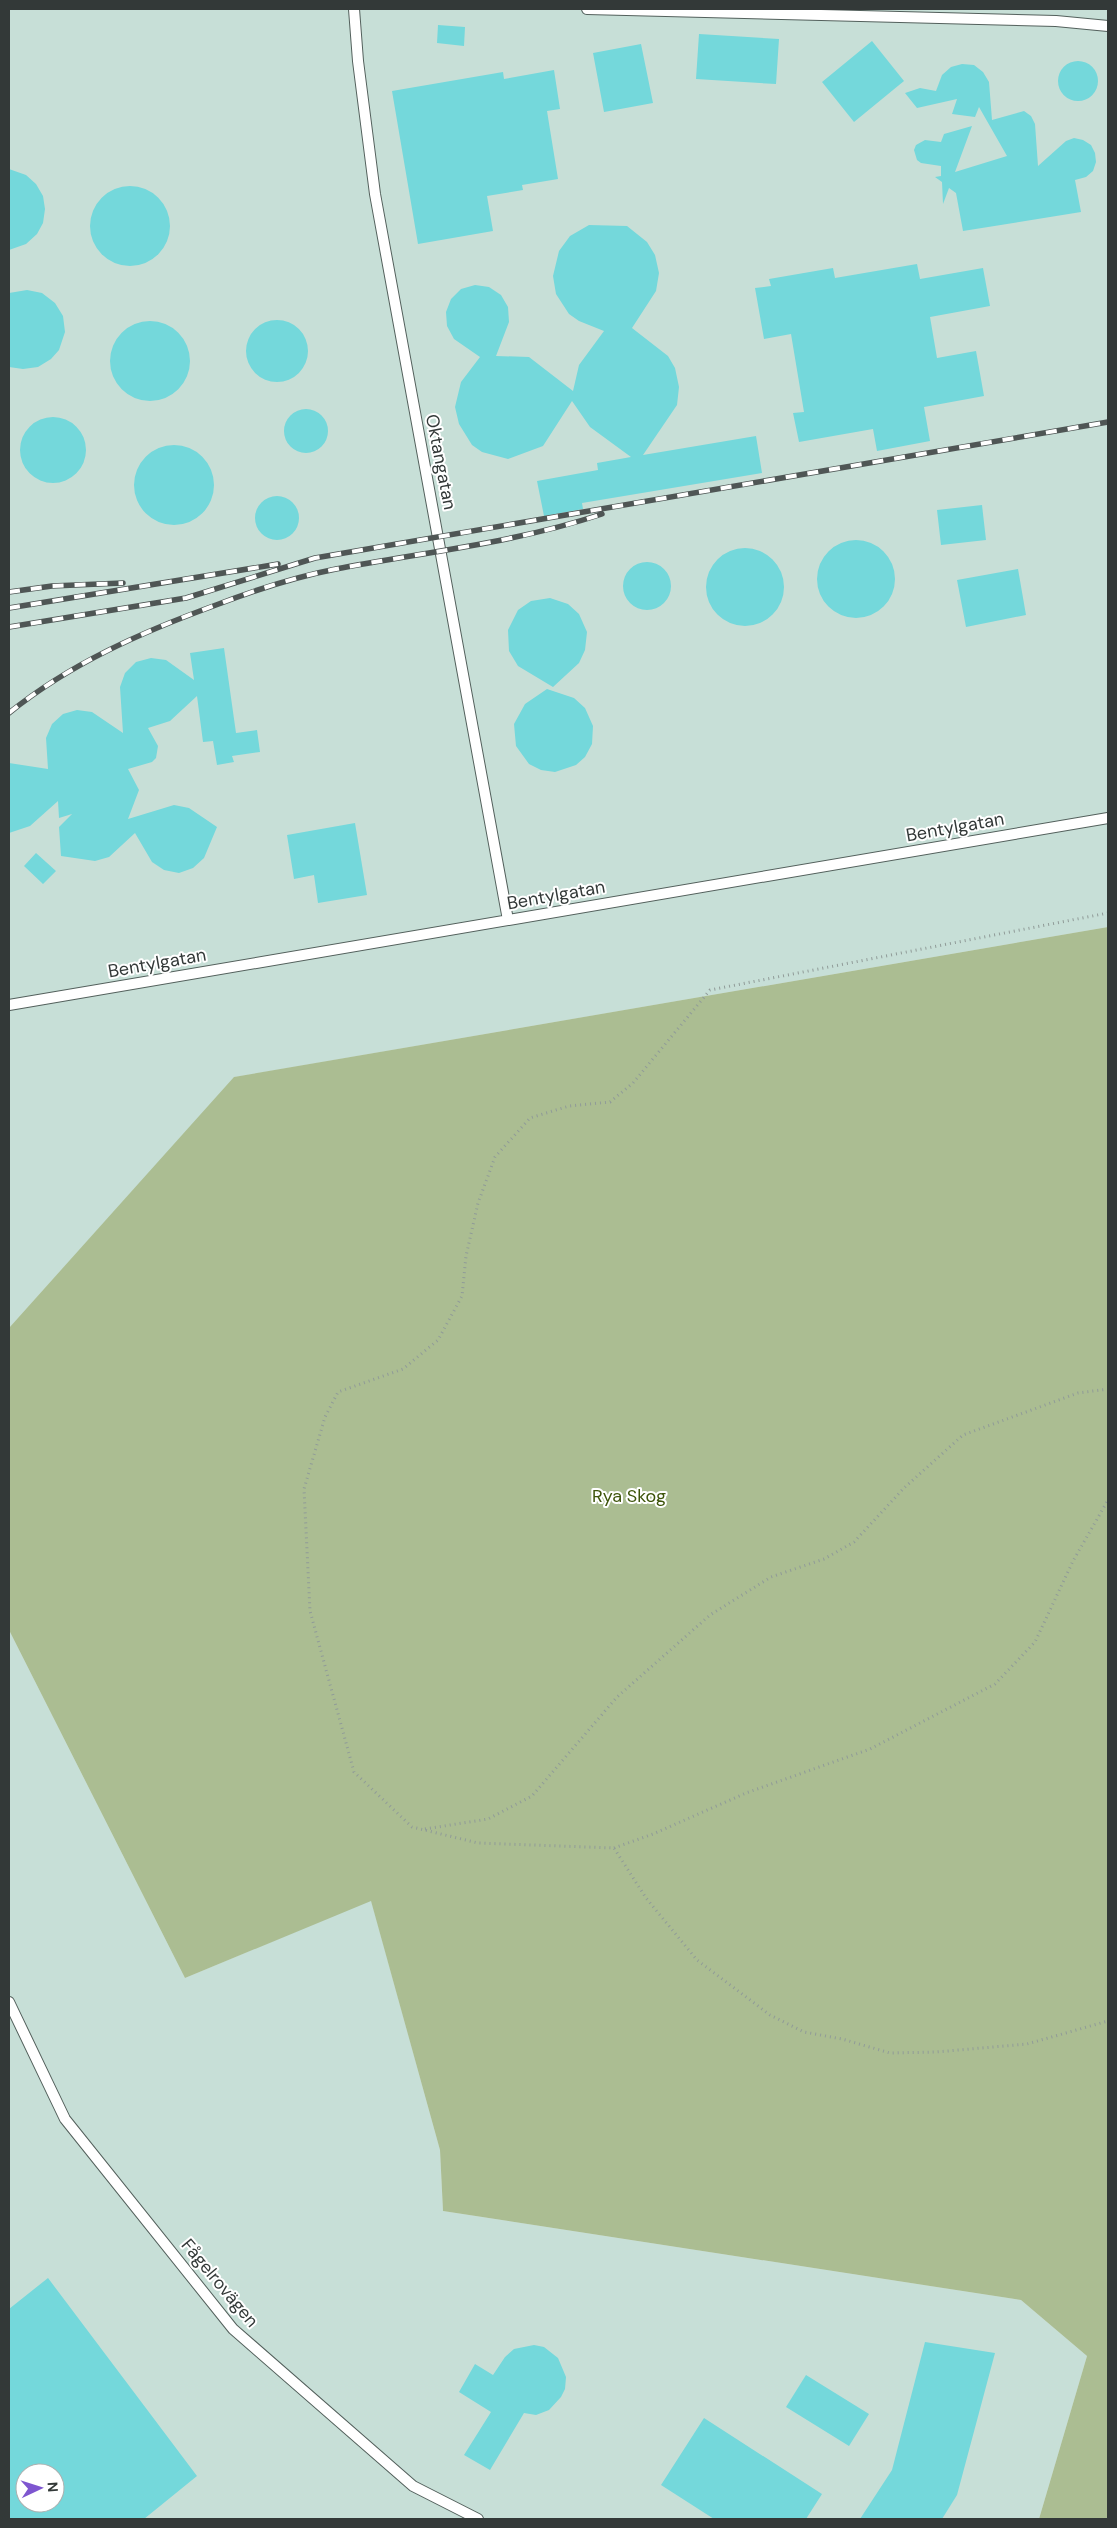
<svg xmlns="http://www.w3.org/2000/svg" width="1117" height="2528" viewBox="0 0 1117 2528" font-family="'DM Sans',sans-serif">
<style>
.built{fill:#c7dfd7;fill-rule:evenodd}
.green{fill:#abbd92}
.building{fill:#74d8db;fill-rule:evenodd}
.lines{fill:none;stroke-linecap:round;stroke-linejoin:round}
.service-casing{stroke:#53605c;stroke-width:12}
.path{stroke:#909b98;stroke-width:3;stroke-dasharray:1 4;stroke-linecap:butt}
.service{stroke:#fff;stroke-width:10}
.rail-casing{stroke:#4f5655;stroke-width:5.5}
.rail{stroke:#fff;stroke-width:4;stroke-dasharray:11;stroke-linecap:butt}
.labels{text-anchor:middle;stroke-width:4;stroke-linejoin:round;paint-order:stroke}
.street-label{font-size:18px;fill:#333938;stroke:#fff}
.park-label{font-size:18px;fill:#3d540a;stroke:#fff}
</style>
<rect width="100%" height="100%" fill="#d9e8e3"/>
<!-- built -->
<path class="built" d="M9,9H1108V927L235,1077L9,1328Z
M9,1630L185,1978L371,1900L440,2150L443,2211L1021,2300L1087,2356L1039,2519H9ZM25,2473H55V2503H25Z"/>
<!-- green -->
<path class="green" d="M1108,927V2519H1039L1087,2356L1021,2300L443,2211L440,2150L371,1901L185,1978L9,1630V1328L234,1077Z"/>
<!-- building -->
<path class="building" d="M438,25L465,27L464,46L437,43Z
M699,34L779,39L776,84L696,79Z
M872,41L904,81L854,122L822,82Z
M641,44L653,103L604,112L593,53Z
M1058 81a20 20 0 1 1 40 0a20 20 0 1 1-40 0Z
M962,64L974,65L983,72L989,82L992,120L1024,111L1031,116L1035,124L1038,166L1066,141L1074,138L1083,140L1091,145L1095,153L1096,162L1093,171L1086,177L1075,180L1081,212L963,231L956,193L949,188L943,204L942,182L935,177L941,176V166L921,163L917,160L914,150L916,145L925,140L941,142L944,134L972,126L955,172L1007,156L979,107L975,117L952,114L957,99L917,108L905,93L920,88L936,91L942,75L951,67Z
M554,70L560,109L547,111L558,179L522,185L523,190L487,196L493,231L418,244L392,91L503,72L504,79Z
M9,169L26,175L36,184L43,196L45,209L43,223L37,234L26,244L9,250Z
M90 226a40 40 0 1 1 80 0a40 40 0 1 1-80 0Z
M589,225L627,226L647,242L655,255L659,273L656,291L632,328L668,356L675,368L679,387L677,405L643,455L756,436L762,473L582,503L583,509L544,516L537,481L598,470L597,463L631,457L590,427L572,401L543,446L508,459L482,452L472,445L459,424L455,407L461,382L480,357L454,339L447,326L446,312L451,299L461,289L475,285L489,287L501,295L508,307L509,322L496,356L529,357L573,391L579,365L604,331L579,321L569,314L556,294L553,276L559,251L570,236Z
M917,264L920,279L983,268L990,306L930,317L937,358L976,351L984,396L924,407L930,441L877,451L873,429L799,442L793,413L804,412L791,334L764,339L755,288L771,286L769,279L833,268L835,278Z
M27,290L42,293L55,303L63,316L65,332L59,350L51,359L38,367L23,369L9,367V293Z
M246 351a31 31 0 1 1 62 0a31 31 0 1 1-62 0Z
M110 361a40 40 0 1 1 80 0a40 40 0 1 1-80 0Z
M284 431a22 22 0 1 1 44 0a22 22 0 1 1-44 0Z
M20 450a33 33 0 1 1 66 0a33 33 0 1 1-66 0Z
M134 485a40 40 0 1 1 80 0a40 40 0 1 1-80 0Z
M255 518a22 22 0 1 1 44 0a22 22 0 1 1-44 0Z
M982,505L986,540L941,545L937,510Z
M817 579a39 39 0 1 1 78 0a39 39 0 1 1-78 0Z
M706 587a39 39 0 1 1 78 0a39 39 0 1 1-78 0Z
M623 586a24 24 0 1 1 48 0a24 24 0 1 1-48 0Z
M1018,569L1026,615L966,627L957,580Z
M550,598L568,604L579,614L587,632L585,650L579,663L553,687L518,666L509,651L508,630L518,610L531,601Z
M224,648L236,733L257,730L260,752L232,756L234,762L217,765L213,741L203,742L197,696L170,721L148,728L158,746L156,758L152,762L128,769L139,790L128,819L174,805L189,808L217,827L204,858L193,868L179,873L164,870L152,862L135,833L109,857L95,861L61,856L59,827L72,814L59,818L58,801L30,826L9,833V763L48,769L46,738L52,724L63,714L77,710L92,712L123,733L120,687L125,673L136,662L151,658L166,660L194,680L190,653Z
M547,689L574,698L585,708L593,726L592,744L585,757L576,765L555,772L541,770L529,764L516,746L514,724L525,704Z
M355,823L367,895L318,903L314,875L294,879L287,835Z
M36,853L56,871L43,884L24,866Z
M48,2278L197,2476L144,2519H9V2309ZM25,2473H55V2503H25Z
M925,2342L995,2353L957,2495L942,2519H860L892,2470Z
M534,2345L544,2347L558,2358L566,2377L565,2389L561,2397L549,2410L536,2415L524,2413L490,2470L464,2455L491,2412L459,2392L475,2364L493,2375L505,2357L514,2349Z
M806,2375L869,2414L849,2446L786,2407Z
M704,2418L822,2494L806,2519H714L661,2485Z"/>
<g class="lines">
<!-- service casing -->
<g class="service-casing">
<path id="service" d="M354,9L358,61L375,194L508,920
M587,9L1056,21L1108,26
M9,1005L1108,818
M9,2002L65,2119L233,2329L413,2486L478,2519"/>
</g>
<!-- path -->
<path class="path" d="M1108,913L710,990L633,1083L610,1102L569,1106L530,1118L495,1157L478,1203L466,1256L462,1296L438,1340L403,1369L338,1392L325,1417L304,1489L310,1611L354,1772L412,1827L478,1843L614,1848L646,1898L697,1960L770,2015L804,2032L842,2039L890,2053L936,2052L1027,2044L1108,2021
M425,1829L488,1819L532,1796L617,1697L710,1615L771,1577L824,1559L854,1542L904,1488L963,1435L1078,1393L1108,1389
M614,1848L653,1834L746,1793L870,1749L995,1684L1035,1642L1073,1561L1108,1500"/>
<!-- service -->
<use href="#service" class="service"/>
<!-- rail casing -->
<g class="rail-casing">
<path id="rail" d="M9,592L52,586L123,583
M9,608L278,564
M9,627L186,598L315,558L1108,422
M9,713C71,663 142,632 216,605C255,590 295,577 336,569C425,552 515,543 602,514"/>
</g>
<!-- rail -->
<use href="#rail" class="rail"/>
</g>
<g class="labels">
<!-- street labels -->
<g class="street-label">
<text transform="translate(441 462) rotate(79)" y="6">Oktangatan</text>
<text transform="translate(955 827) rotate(-10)" y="6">Bentylgatan</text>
<text transform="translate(556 895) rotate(-10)" y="6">Bentylgatan</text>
<text transform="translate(157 963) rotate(-10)" y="6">Bentylgatan</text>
<text transform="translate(220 2283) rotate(50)" y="6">Fågelrovägen</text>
</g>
<!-- park labels -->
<g class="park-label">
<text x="629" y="1502">Rya Skog</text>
</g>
</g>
<!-- border -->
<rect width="1117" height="2528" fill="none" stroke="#333938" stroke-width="20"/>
<!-- north arrow -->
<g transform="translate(40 2488) rotate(86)"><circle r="24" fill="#ffffff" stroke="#adb0af"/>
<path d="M0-4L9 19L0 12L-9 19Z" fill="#7e56d0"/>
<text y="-8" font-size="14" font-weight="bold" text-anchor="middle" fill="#333938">N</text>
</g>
</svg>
